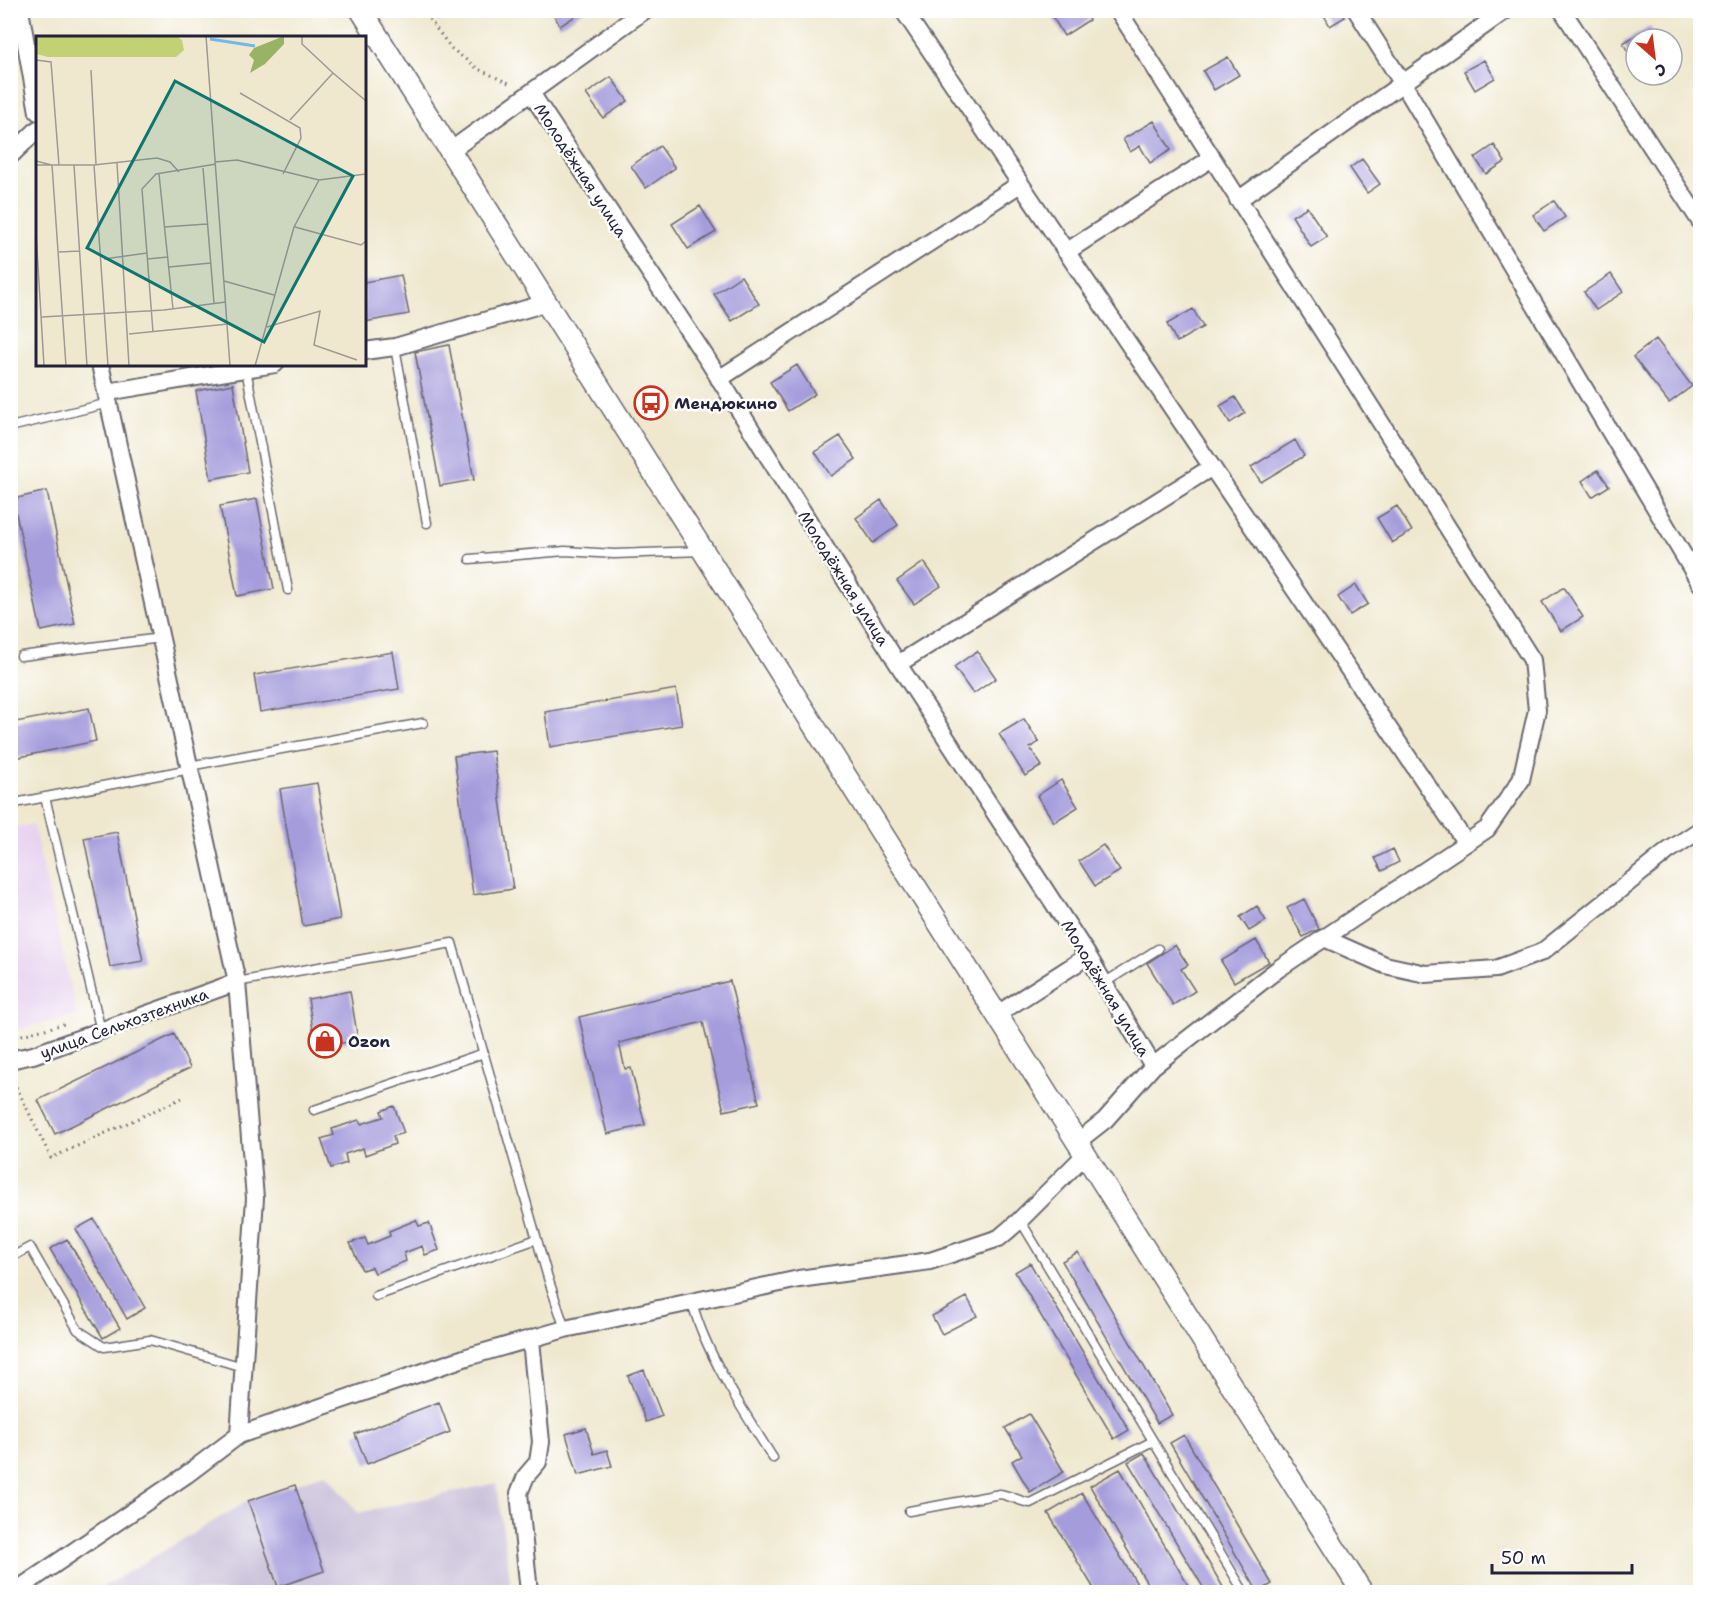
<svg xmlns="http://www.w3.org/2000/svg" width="1711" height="1603" viewBox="0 0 1711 1603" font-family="'Shantell Sans',sans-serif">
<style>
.built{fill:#e7d2ef}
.industrial{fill:#c8bfd8}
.building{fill:#a59cdc}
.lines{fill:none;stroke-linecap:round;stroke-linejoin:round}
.service-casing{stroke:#6a676f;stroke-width:11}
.minor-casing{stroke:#6a676f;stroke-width:20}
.tertiary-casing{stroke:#6a676f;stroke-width:24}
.path{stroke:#6a676f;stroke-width:3;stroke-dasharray:1.5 4.5;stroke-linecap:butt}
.service{stroke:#fff;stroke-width:8}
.minor{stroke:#fff;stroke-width:16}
.tertiary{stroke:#fff;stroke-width:21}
.labels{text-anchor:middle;stroke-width:5;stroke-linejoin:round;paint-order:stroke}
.street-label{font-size:16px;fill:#22223b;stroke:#fff}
.poi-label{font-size:16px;font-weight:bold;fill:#22223b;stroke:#fff;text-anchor:start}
.inset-river{fill:none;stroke:#6fbae8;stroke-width:3}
.inset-road{fill:none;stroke:#9d9994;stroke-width:1.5}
.view{fill:#0f766e;fill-opacity:0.15;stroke:#0f766e;stroke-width:3}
.inset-edge{fill:none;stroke:#22223b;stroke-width:3}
</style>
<rect width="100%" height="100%" fill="#fff"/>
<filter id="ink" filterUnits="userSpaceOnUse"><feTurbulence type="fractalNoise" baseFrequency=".0167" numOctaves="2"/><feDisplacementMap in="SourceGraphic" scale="12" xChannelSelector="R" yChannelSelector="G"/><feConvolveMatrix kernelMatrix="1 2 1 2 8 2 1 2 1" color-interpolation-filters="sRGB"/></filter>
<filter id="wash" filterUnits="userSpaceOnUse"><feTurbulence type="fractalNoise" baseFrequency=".008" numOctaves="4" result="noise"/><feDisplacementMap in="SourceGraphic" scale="24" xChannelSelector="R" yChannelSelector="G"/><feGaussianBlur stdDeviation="1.35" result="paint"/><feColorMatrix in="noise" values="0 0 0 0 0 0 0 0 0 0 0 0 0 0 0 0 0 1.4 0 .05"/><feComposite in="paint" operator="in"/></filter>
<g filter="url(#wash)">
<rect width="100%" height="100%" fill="#efe8cf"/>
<!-- built -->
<path class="built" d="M33,824L77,1015L11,1031V829Z"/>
<!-- industrial -->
<path class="industrial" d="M326,1473L358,1513L496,1483L512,1592H94L248,1501Z"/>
<g id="blocks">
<!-- building -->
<path class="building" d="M551,10H585L560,26Z
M1060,10H1083L1089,20L1064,36L1052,16Z
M1321,10H1341L1345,17L1330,26Z
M1650,27L1657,39H1636V66L1623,43Z
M1228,57L1239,75L1214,90L1203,71Z
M1484,60L1495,78L1475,90L1464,71Z
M611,77L628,101L603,118L586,94Z
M1154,121L1171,150L1150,163L1140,146L1130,152L1123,139Z
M1494,145L1505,162L1486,174L1475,158Z
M660,146L675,168L646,188L631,166Z
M1362,159L1380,184L1367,193L1350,168Z
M1554,201L1565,217L1544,231L1533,215Z
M700,206L716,232L688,249L672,224Z
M1307,207L1327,237L1311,247L1292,216Z
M1611,274L1623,292L1596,310L1584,292Z
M401,275L409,314L364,322V282Z
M741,276L759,304L732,321L714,294Z
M1193,309L1203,327L1177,342L1167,324Z
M1656,339L1692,386L1669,403L1633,357Z
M449,345L474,480L440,486L415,352Z
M797,365L815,394L788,411L770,382Z
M233,384L248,472L211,479L196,391Z
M1235,397L1245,413L1230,423L1220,406Z
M840,436L856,459L831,476L815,452Z
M1295,440L1304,456L1261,482L1251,467Z
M1598,470L1609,486L1592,497L1582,481Z
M47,491L75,624L41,631L13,499Z
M257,499L274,589L237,596L220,506Z
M881,500L898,525L873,543L856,518Z
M1397,506L1412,531L1392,543L1377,518Z
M924,562L941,586L914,604L897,581Z
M1356,585L1368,604L1350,615L1338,597Z
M1564,587L1583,617L1561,631L1542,602Z
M977,651L996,678L973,694L954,667Z
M393,652L399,689L260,712L254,675Z
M676,689L682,725L550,747L545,712Z
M89,708L96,741L10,759V723Z
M1024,719L1039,742L1030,748L1042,766L1025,776L999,734Z
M493,751L513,889L473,895L454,756Z
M1061,780L1078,807L1054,822L1037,796Z
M317,783L340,919L303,926L280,789Z
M117,832L143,961L110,967L84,838Z
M1103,845L1120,871L1095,886L1079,861Z
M1393,849L1399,862L1382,871L1375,858Z
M1304,899L1319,929L1303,937L1287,908Z
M1257,906L1266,921L1249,931L1240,917Z
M1256,940L1269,962L1234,982L1221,961Z
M1175,945L1188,965L1181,969L1195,991L1173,1005L1147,963Z
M730,981L759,1103L724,1111L703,1022L619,1043L625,1069L631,1068L645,1125L607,1134L579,1017Z
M350,991L358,1040L316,1048L308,999Z
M174,1034L190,1068L55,1134L38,1100Z
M394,1106L404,1133L393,1136L395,1144L365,1155L363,1148L345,1154L347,1163L331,1168L321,1139L334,1135L332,1129L359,1120L361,1124L383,1117L381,1111Z
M94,1219L145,1308L127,1319L76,1229Z
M416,1220L419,1226L429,1223L439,1250L425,1255L422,1246L404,1253L406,1261L375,1273L372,1267L362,1270L350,1243L365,1238L368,1245L390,1236L389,1231Z
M67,1239L120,1328L103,1338L50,1249Z
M1078,1252L1172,1415L1157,1423L1062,1261Z
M1030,1263L1129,1430L1114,1439L1015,1272Z
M967,1297L977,1316L942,1334L932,1316Z
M644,1370L662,1416L646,1422L628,1376Z
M439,1402L450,1432L367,1464L355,1434Z
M1029,1414L1064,1472L1030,1492L1012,1461L1022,1455L1005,1428Z
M586,1428L594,1454L607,1450L612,1466L578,1475L566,1434Z
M1184,1435L1272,1584L1258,1592L1170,1443Z
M1144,1453L1226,1592H1206L1128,1462Z
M1120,1469L1192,1592H1152L1090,1486Z
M295,1485L324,1571L278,1587L248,1501Z
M1082,1493L1142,1592H1096L1048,1513Z
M329,1587L331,1592H316Z"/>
</g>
</g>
<g filter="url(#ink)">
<use href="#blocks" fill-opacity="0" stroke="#6a676f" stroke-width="1.5"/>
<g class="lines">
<!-- service casing -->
<g class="service-casing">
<path id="service" d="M395,347L427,523
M246,369L288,590
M10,427L109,403
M470,559L565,551L614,554L703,551
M21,656L161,638
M189,766L423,723
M45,797L101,1031
M10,804L190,769
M237,982L452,943L548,1278L565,1329
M1104,983L1158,949
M314,1110L484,1053
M1020,1220L1244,1592
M10,1258L30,1247L78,1330L104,1347L150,1340L243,1367
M376,1296L537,1239
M692,1302C706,1355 744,1412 773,1458
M909,1511L1000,1494C1011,1496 1019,1501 1030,1503L1153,1441"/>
</g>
<!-- minor casing -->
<g class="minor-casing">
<path id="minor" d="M20,10L38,112
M903,10L1466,843
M1356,10L1410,95L1700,583
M1562,10L1700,221
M531,93L709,362L898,664L1088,956L1153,1066
M450,151L645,10
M10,156L38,129
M1238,200L1506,10
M1066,252L1212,158
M364,351L395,347L546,303
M100,364L237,982L255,1198L239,1435
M719,379L1020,184
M107,392L275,364
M898,664L1212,467
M1324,938L1385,965L1426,974L1496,969L1542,952L1668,851L1700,830
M996,1015L1088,956
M10,1060L33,1055L237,982
M1077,1142L1105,1120L1153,1066L1278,969L1487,829L1521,780L1537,710L1532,660L1118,10
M14,1592L186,1475L239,1435L467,1357L565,1329L799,1279L930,1261L999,1238L1020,1220L1085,1155
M529,1592L519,1493L526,1476L538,1462L541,1442L531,1340"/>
</g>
<!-- tertiary casing -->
<g class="tertiary-casing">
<path id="tertiary" d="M361,10L1362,1592"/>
</g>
<!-- path -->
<path class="path" d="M422,10L452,49L478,69L511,84
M10,1038L64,1024
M11,1076L51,1158L182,1098"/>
<!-- service -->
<use href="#service" class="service"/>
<!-- minor -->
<use href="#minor" class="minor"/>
<!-- tertiary -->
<use href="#tertiary" class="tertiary"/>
</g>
</g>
<!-- icons -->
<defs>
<g id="bus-ring" transform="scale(1.725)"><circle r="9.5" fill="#fff" stroke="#c8321e" stroke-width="1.5"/><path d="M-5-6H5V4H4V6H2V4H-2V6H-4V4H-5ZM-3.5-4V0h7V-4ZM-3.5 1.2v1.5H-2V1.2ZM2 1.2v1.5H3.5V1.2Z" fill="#c8321e"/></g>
<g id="shop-ring" transform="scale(1.725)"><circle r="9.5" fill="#fff" stroke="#c8321e" stroke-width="1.5"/><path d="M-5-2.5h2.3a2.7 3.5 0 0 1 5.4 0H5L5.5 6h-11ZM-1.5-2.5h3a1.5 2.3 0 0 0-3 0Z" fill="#c8321e"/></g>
</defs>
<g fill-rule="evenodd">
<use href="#bus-ring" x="651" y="403"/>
<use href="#shop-ring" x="325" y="1041"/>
</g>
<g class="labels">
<!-- street labels -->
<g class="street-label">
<text transform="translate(581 170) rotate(57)" y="6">Молодёжная улица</text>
<text transform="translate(844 578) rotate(58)" y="6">Молодёжная улица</text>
<text transform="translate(1106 988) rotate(59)" y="6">Молодёжная улица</text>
<text transform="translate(124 1023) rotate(-20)" y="6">улица Сельхозтехника</text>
</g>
<!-- poi labels -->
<g class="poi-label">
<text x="674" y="409">Мендюкино</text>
<text x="348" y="1047">Ozon</text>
</g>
</g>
<!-- overview -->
<g transform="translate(36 36)">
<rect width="330" height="330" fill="#efe8cf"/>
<path d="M0,0H140L146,4L148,14L140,21H12L0,18Z" fill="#c2d174"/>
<path d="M248,0V8L229,28L214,37L218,24L213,19L218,12Z" fill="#99b366"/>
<path class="inset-river" d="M174,3L219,10"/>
<path class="inset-road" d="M170,0L194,330M266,0V8L297,37M0,24L15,26L23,129M55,34L60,128M204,57L264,92L265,102L247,138M254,84L297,37L330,65M0,125L16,129L30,330M179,126L201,124L283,144L330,138M81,127L93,330M0,129H58L121,122L134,126L143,136M38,129L51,330M58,129L72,330M167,132L178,267M123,138L137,273M128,191L171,188M259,191L325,209L330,205M0,196L8,330M23,216L44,215M68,223L111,217M111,223L132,221M133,231L175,227M188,245L238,259M6,281L128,274L190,266M231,291L284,275L278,309L321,324M117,296L106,153L120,138L180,128M93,298L192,288M219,330L258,191L283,144"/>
<path class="view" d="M139,45L317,140L228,306L51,212Z"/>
<rect width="330" height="330" class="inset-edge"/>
</g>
<!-- margin -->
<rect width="1711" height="1603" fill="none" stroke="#fff" stroke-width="36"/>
<!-- north arrow -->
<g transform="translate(1654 57) rotate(152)"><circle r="28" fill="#ffffff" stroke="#a7a7b1" stroke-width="1.5"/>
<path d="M0-4.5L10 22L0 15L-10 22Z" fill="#c8321e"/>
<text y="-9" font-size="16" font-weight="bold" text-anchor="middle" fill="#22223b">С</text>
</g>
<!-- scale -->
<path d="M1492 1564v9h140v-9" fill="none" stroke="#22223b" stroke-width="3"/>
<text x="1501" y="1564" font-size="18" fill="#22223b" stroke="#ffffff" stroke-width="4.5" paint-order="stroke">50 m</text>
</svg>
